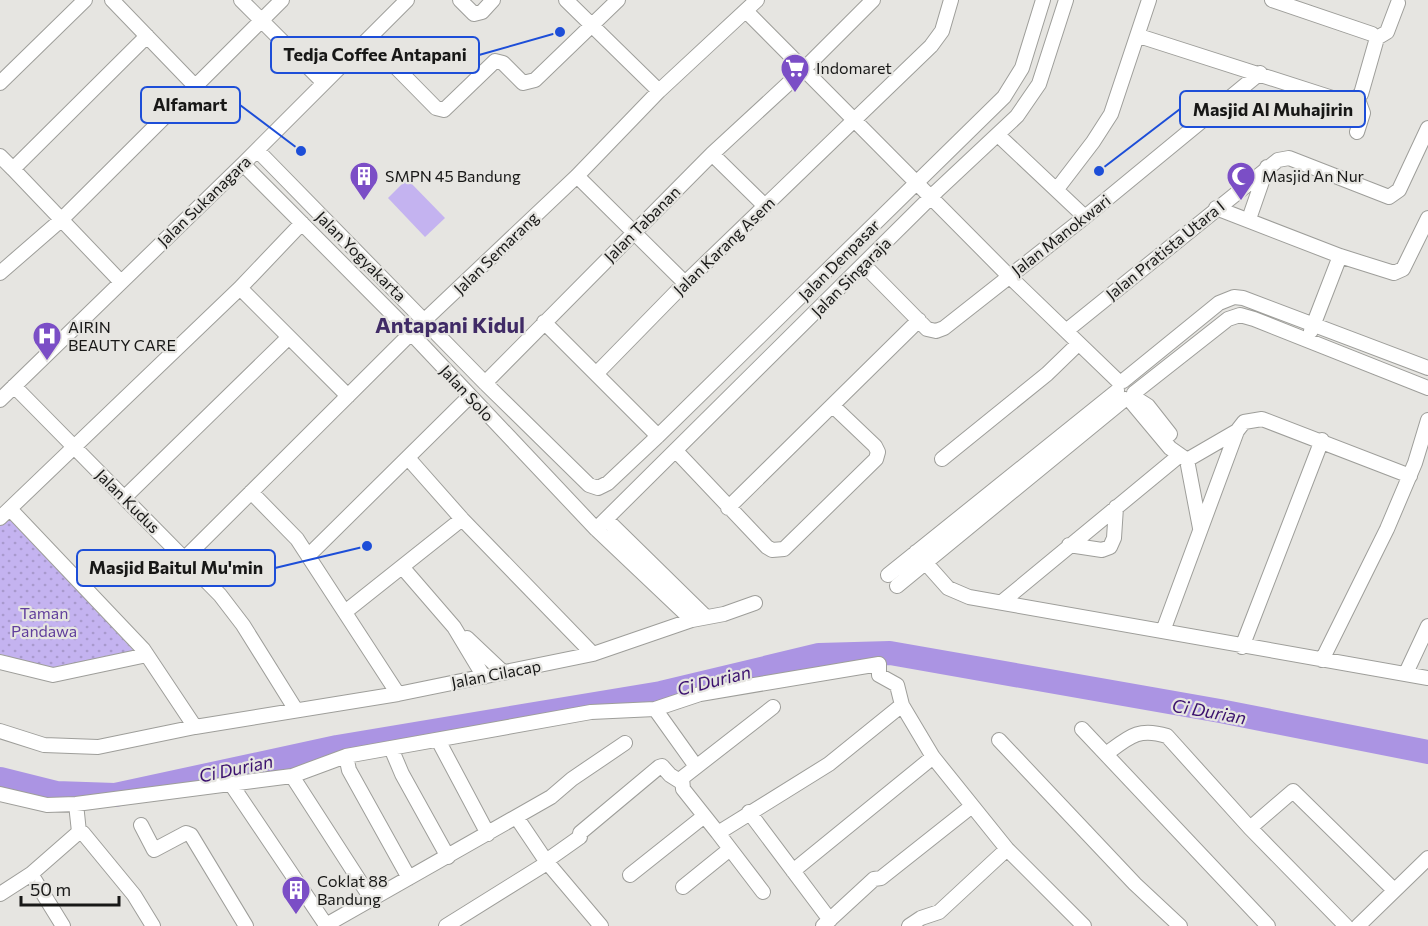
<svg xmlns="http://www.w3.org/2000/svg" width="1428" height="926" viewBox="0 0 1428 926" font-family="Commissioner,sans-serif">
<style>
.grass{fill:url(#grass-dots)}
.pitch{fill:#c4b3f0}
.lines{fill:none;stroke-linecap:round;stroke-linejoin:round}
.river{stroke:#ab94e3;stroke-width:24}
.minor-casing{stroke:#9e9e9a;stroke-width:16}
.minor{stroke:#fff;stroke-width:14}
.labels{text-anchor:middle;stroke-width:4.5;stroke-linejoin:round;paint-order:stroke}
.poi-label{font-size:16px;fill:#181817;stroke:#e6e5e1;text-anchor:start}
.street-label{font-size:16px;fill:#181817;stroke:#e6e5e1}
.park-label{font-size:16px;fill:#603e9b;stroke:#e6e5e1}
.water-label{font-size:18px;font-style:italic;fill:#3b116e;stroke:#e6e5e1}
.district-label{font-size:22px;font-weight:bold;fill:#402b66;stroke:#e6e5e1}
.leader{fill:none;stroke:#1d4ed8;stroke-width:2}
.callout-dot{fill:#1d4ed8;stroke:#e6e5e1;stroke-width:2}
.callout{fill:#e6e5e1;stroke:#1d4ed8;stroke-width:2}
.callout-label{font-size:18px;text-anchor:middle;font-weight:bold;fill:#181817}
</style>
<defs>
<pattern id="grass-dots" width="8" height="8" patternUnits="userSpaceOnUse" patternTransform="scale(1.5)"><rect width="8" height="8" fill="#c4b3f0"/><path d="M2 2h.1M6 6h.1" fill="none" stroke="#a899cd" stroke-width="1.8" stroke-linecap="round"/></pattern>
</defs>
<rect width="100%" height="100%" fill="#e6e5e1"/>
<!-- grass -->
<path class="grass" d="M8,517L135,652L54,669L0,654V525Z"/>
<!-- pitch -->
<path class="pitch" d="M407,179L445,218L425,237L388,198Z"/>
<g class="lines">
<!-- river -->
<path class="river" d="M0,779L56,793L115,795L337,747L661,693L819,655L890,653L1220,711L1428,752"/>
<!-- minor casing -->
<g class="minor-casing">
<path id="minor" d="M112,0L195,86
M241,0L324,83
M460,0L474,14L482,12L493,0
M566,0L659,91
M1272,0L1372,34L1377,38
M746,11L1009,276L1120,383
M1139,36L1345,102L1353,100L1361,94L1377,38
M1377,38L1387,32L1398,3
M368,39L436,108L444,110L495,61L503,63L523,83L535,80L618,0
M0,83L85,0
M1357,132L1363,113L1357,97
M998,135L1085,217
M257,150L485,383L589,485L598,488L608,483L658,436L1004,97L1022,68L1043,0
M712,154L765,206
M0,156L13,169L147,36
M243,164L411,333L596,529L692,620
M13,169L120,281
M577,176L685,283
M1057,189L1093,142L1111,114L1149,0
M1216,208L1340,256L1394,273L1403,269L1428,218
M1249,219L1267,167
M864,265L927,329L936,331L944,328L1085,217L1260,73
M0,273L61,220L282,0
M240,288L348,396
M544,322L658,436
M1066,331L1278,160L1289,158L1389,197L1399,190L1428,128
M1311,331L1340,256
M596,374L685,283L931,46L942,31L951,0
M1123,381L1219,303L1234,297L1243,298L1428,368
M485,383L712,154L804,69L873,0
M14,386L220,595L243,625L296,710
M1134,393L1228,319L1240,315L1254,319L1428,388
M1134,397L1148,406L1170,434
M1129,399L1170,448L1187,460L1200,528
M0,400L243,164L407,0
M676,451L767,547L772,550L784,549L876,459L878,452L875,446L833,406
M408,458L462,519L593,654
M942,459L1047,374L1078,344
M1187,460L1237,431
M251,492L297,539L398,694
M125,497L289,337
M728,508L919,320
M10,509L143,649L195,727
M0,518L240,288L302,223
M606,519L706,617
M596,529L937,191L1017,116L1039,84L1066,0
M1069,545L1102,550L1110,547L1114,538L1116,507
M916,552L948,588L969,597L1428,678
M308,556L470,396
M185,558L411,333L577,176L659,91L757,0
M403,568L454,627L484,677
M888,575L1117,391
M897,586L1125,399
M1002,602L1180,455
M345,612L462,519
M1163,631L1237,431L1244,422L1262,419L1410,476
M467,638L504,673
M1242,647L1322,440
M1322,660L1387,529L1415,463L1428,420
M0,662L53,675L147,655
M1406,673L1428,626
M773,707L682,778L683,789L718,833L829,764L902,705
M655,709L695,765
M1082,729L1268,926
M0,731L44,745L98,747L195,727L398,694L593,654L692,620L724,614L755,603
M438,740L488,834
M999,740L1135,884L1180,926
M391,748L402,774L448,857
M1106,754C1129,737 1138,727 1167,736L1250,828L1346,926
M346,756L349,770L409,878
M292,776L372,900
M231,784L326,925L551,797L572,779L625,743
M0,794L47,805L76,804L292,776L346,756L591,712L655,709L700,694L879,664V675L897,685L902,705L933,757L1007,849L1084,926
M76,804L79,832
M749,812L830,920
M517,818L546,861L601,926
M141,825L154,850L186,833L191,835L246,926
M1250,828L1293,791L1394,890
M79,832L83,833L134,895L153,926
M718,833L763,892
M546,861L580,837V833L659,767L662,766L670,775L681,782
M793,871L933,757
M31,874L63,926
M630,875L703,817
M683,887L730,849
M0,894L31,874L79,832
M446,926L547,863
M823,926L874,879L881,878L972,806
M909,926L921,918L939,912L1007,849
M1358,926L1428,858"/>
</g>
<!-- minor -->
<use href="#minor" class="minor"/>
</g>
<!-- icons -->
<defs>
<g id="supermarket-pin" transform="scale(1.5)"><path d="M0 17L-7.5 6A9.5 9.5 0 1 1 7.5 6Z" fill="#7b4ec6" stroke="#e6e5e1"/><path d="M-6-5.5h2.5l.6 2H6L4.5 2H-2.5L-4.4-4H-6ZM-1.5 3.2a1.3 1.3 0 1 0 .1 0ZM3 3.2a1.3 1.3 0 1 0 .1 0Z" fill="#fff"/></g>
<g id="building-pin" transform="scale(1.5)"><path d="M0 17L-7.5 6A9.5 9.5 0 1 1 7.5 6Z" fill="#7b4ec6" stroke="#e6e5e1"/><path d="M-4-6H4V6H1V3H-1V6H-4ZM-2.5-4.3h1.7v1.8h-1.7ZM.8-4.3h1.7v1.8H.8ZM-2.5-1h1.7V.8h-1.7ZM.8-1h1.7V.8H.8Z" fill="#fff"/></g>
<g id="mosque-pin" transform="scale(1.5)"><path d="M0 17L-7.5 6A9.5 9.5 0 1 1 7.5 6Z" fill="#7b4ec6" stroke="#e6e5e1"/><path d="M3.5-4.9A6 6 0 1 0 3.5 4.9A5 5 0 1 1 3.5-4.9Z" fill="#fff"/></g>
<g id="hospital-pin" transform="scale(1.5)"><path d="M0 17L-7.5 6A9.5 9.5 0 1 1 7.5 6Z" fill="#7b4ec6" stroke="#e6e5e1"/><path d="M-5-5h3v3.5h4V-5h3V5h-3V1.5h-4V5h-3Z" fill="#fff"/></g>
</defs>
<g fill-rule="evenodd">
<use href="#supermarket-pin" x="795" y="68"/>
<use href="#building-pin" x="364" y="176"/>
<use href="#mosque-pin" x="1241" y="176"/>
<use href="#hospital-pin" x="47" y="336"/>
<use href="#building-pin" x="296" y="890"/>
</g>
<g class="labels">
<!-- poi labels -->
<g class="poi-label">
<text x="816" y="74">Indomaret</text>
<text x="385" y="182">SMPN 45 Bandung</text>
<text x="1262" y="182">Masjid An Nur</text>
<text x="68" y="333">AIRIN<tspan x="68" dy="18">BEAUTY CARE</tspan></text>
<text x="317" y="887">Coklat 88<tspan x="317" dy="18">Bandung</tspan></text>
</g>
<!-- street labels -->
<g class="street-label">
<text transform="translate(204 201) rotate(-44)" y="6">Jalan Sukanagara</text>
<text transform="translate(642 224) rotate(-45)" y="6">Jalan Tabanan</text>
<text transform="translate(1061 235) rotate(-38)" y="6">Jalan Manokwari</text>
<text transform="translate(724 246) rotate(-44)" y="6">Jalan Karang Asem</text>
<text transform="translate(1165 250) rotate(-39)" y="6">Jalan Pratista Utara I</text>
<text transform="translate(496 253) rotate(-44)" y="6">Jalan Semarang</text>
<text transform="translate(361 256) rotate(45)" y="6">Jalan Yogyakarta</text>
<text transform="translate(839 260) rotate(-45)" y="6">Jalan Denpasar</text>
<text transform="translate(851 277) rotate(-45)" y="6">Jalan Singaraja</text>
<text transform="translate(467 393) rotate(47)" y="6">Jalan Solo</text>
<text transform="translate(128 501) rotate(45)" y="6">Jalan Kudus</text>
<text transform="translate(496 674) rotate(-11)" y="6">Jalan Cilacap</text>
</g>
<!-- park labels -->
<g class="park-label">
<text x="44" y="619">Taman<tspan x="44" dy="18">Pandawa</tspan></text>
</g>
<!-- water labels -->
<g class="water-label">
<text transform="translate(714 681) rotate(-14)" y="6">Ci Durian</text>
<text transform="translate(1209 712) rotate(10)" y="6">Ci Durian</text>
<text transform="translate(236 769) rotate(-12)" y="6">Ci Durian</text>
</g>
<!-- district labels -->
<g class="district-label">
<text x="450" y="333">Antapani Kidul</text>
</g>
</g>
<!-- callouts -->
<path class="leader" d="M560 32L479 55M301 151L240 105M1099 171L1180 109M367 546L275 568"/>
<g class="callout-dot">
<circle cx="560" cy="32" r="6"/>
<circle cx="301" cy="151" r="6"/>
<circle cx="1099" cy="171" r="6"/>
<circle cx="367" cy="546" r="6"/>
</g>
<g class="callout">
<rect x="271" y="37" width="208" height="36" rx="6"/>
<rect x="141" y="87" width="99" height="36" rx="6"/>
<rect x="1180" y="91" width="185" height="36" rx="6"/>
<rect x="77" y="550" width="198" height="36" rx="6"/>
</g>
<g class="callout-label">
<text x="375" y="61">Tedja Coffee Antapani</text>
<text x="190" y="111">Alfamart</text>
<text x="1273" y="116">Masjid Al Muhajirin</text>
<text x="176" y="574">Masjid Baitul Mu'min</text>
</g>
<!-- scale -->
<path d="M21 896v9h98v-9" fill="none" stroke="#181817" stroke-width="3"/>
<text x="30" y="896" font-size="18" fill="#181817" stroke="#e6e5e1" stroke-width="4.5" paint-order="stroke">50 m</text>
</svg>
